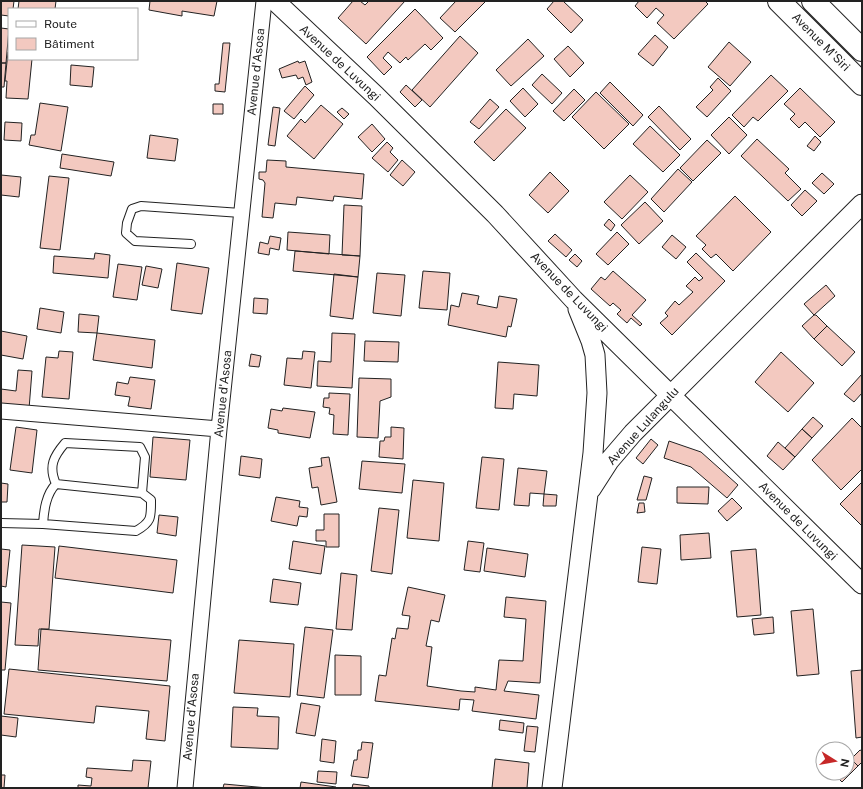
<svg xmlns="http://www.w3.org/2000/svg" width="863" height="789" viewBox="0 0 863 789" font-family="'Public Sans',sans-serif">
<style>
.building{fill:#f3c9c0;stroke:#222}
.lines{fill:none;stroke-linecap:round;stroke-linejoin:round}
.service-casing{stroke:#222;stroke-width:10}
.minor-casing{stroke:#222;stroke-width:17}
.tertiary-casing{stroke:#222;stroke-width:21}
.trunk-casing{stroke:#222;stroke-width:24}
.service{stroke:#fff;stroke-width:8}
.minor{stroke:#fff;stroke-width:15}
.tertiary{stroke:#fff;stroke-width:19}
.trunk{stroke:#fff;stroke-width:22}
.labels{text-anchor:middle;stroke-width:3;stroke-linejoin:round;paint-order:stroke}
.street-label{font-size:12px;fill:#222;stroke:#fff}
</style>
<rect width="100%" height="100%" fill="#fff"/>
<!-- building -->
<path class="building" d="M1,1H14L13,9H9V16L1,15Z
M19,1H56L55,9H18Z
M150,1H217L214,16L182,11V16L149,10Z
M353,1H360L365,5L369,1H405L366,44L338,18Z
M456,1H486L455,32L440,18Z
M554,1H563L583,20L571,33L547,9Z
M639,1H705L708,4L674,39L657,23L664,15L656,8L647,18L635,6Z
M415,9L443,38L431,50L425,44L408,60L406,57L400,63L388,52L383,58L392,67L384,75L367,57Z
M1,28L9,29L6,63H1Z
M655,35L668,47L653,66L638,54Z
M460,36L478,53L430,107L412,90Z
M528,39L544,56L511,86L496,70Z
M729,42L751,62L730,86L708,67Z
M223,43H230L225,92L215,91V84H219Z
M568,46L584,63L570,77L554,59Z
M8,52L9,53V59H32L28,99L6,98L7,81H5Z
M298,61L299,63L305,61L312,82L306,85L303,77L298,79L296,75L282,78L279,69Z
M1,63H6L4,87H1Z
M71,65L94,67L92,87L70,85Z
M542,74L562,93L552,104L532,85Z
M771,75L788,91L758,121L753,117L744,127L732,115Z
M718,78L731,91L707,117L696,107L713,90L710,87Z
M610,82L643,115L633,126L600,93Z
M406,85L422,100L415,107L400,92Z
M305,86L314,95L294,119L284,111Z
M523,88L538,104L525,117L510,101Z
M800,88L835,122L820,137L805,122L799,128L790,119L795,114L784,104Z
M574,89L585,100L564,121L553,111Z
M596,92L629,124L604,149L572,117Z
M490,99L499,107L479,129L470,122Z
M40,103L68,107L61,151L29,145L31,135H35Z
M213,104H223V114H213Z
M321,105L343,124L314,159L287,136L301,119L305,123Z
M659,106L691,139L680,150L648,117Z
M273,107L280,108L275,146L268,145Z
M342,108L349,114L344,119L337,112Z
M506,109L526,128L494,161L474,142Z
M729,117L747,135L729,154L711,135Z
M5,122L22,123L21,141L4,140Z
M372,124L385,139L372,152L358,137Z
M650,126L680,155L663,172L633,144Z
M150,135L178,139L175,161L147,158Z
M815,136L821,142L814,151L807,146Z
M757,139L789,169L785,173L801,189L788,201L741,156Z
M707,140L721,153L693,181L680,168Z
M387,142L393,148L390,152L398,160L388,172L372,158Z
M62,154L114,162L111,176L60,168Z
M267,160L286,161V167L364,174L362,199L334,196L333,201L297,197L296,205L275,203L273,218L262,217L265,183L263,180L259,179V172H266Z
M402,160L415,172L403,186L390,175Z
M678,169L692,182L664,212L651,199Z
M550,172L569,191L548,213L529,195Z
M822,173L834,184L824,194L812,183Z
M1,175L21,177L19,197L1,195Z
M630,175L648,192L622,219L604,202Z
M49,176L69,178L60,250L40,248Z
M805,190L817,201L802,216L791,205Z
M735,196L771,232L733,271L716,254L711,258L702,249L706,245L696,236Z
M645,202L663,221L639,244L621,225Z
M344,205L362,206L360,256L342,255Z
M609,219L615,225L611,231L604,225Z
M288,232L330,235L329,254L287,250Z
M617,232L629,244L608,265L596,254Z
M555,234L572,250L566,257L548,241Z
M672,235L686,247L676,259L662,247Z
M270,236L281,238L279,250L270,248L269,255L258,253L260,242L268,244Z
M295,251L360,256L358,277L293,271Z
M95,253L110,255L108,278L53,273L54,256L94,259Z
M696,253L725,281L672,335L660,323L668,316L665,313L675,301L679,305L693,292L686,286L695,277L699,281L703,278L687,262Z
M575,254L582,261L577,267L569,260Z
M177,263L209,268L202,314L171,310Z
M118,264L142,267L137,300L113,297Z
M146,266L162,269L158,288L142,285Z
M423,271L450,273L447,310L419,308Z
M613,271L646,300L632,315L642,324L640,326L631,318L627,323L617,314L621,310L613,303L610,306L591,289L601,277L605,280Z
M377,273L405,275L401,316L373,313Z
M334,274L358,277L353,319L330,316Z
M826,285L835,296L814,315L804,304Z
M462,293L479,296L477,304L497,308L499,296L517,299L511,327L508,326L506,337L448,325L451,305L459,307Z
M254,298L268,299L267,314L253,313Z
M40,308L64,312L61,333L37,329Z
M79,314L99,316L97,333L78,332Z
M814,315H816L827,326L814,339L802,326Z
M827,326L855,352L842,366L814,339Z
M1,331L27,336L23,359L1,355Z
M97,333L155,340L152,368L93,360Z
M332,333L355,334L352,388L317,386L318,361L331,362Z
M365,341L399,342L398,362L364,361Z
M59,351L73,352L69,399L42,397L46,357L58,358Z
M303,351L315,352L311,388L284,385L287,358L302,359Z
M781,352L814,383L788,412L755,382Z
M251,354L261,356L259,367L249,366Z
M498,362L539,365L537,396L514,394L513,409L495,408Z
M18,370L32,371L29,409L1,407V389L16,391Z
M862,374V393L854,402L844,394Z
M130,377L155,380L151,409L128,406L130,397L115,395L117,382L128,384Z
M359,378L391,379V397L380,401L378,438L357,437Z
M329,393L350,394L348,435L333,434L334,415L329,414L330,408L323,407L324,398H329Z
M283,408L315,412L310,438L278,433V430L268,428L271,409L282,411Z
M813,417L823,426L812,438L802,429Z
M852,418L862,428V469L841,490L812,460Z
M16,427L37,430L32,473L10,470Z
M391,427L404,428L403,459L379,457L380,441H384L385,437H391Z
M802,429L812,438L795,457L785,448Z
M153,437L190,440L186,480L150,477Z
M651,439L658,445L643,464L636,458Z
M669,441L701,452L738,485L727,498L691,467L664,458Z
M778,442L795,457L783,470L767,456Z
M241,456L262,459L260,478L239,475Z
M329,457L337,502L321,505L318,487L312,488L309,468L322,466L321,458Z
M482,457L504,459L499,510L476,508Z
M362,461L405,464L402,493L359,489Z
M518,468L547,471L544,494L530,493L529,506L514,505Z
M644,476L652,478L646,500H637Z
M413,480L444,483L439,541L407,538Z
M862,482V526L840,504Z
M1,483L8,484L7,502H1Z
M677,487H709L708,504L677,503Z
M544,494L557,495L556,506H543Z
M276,497L300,501L299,507L308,508L307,517L299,516L297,526L271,521Z
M732,498L742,508L727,521L718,511Z
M639,503H644L645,512L637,513Z
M379,508L399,510L392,574L371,571Z
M324,514H339V547H326V541H316V530H324Z
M159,515L178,517L176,536L157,533Z
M709,533L711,558L681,560L680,535Z
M293,541L325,546L321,574L289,569Z
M468,541L484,543L480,572L464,570Z
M22,545L55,547L49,629H39L38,646L15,645Z
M59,546L177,560L173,593L55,578Z
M642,547L661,549L657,584L638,582Z
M487,548L528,554L525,577L484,571Z
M1,549L10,550L6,587L1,586Z
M756,549L761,615L737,617L731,551Z
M341,573L357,575L352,630L336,629Z
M273,579L301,583L298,605L270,602Z
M408,587L445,595L439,622L431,620L426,646L432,647L427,686L461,691L475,692V687L496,690L499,660L523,661L526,619L504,617L506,597L546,601L540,683L508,681L504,691L539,695L536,719L472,711L474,700L460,699L459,710L375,701L379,675L386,676L392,638L395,639L397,628L408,629L410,616L402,615Z
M1,602L11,603L5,670H1Z
M813,609L819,674L797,676L791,611Z
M773,617L774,633L754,635L752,619Z
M305,627L333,630L324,698L297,695Z
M41,629L171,640L167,681L38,670Z
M239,640L294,644L290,697L234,693Z
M335,655L361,656V695H335Z
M9,669L170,686L165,741L146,739L149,711L96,706L94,723L4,714Z
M862,670V737L856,738L851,671Z
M301,703L320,706L315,736L296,733Z
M233,707L258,708L257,716L279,717L278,749L231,747Z
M1,716L18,718L16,737L1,735Z
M500,720L524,723L523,733L499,730Z
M527,726L538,727L535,752L524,751Z
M322,739L336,741L334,763L320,761Z
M362,742L373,743L368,778L351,776L354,760H357L358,750H361Z
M860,750L862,751V762L858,766L851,759Z
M847,755L858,766L842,782L833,773H847Z
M495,759L529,763L527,788H492Z
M133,760L151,761L148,788H78V785L91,786L92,778L86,777L87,768L132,771Z
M318,771L337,772L336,784L317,782Z
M1,775H5L4,788H1Z
M301,782L336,787V788H300Z
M224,784L268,788H223Z
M353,784L369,786V788H352Z"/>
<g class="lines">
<!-- service casing -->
<g class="service-casing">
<path id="service" d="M191,244L135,241L126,233L127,223L132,209L141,206L241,213
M56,484C48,466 54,456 65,443L140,447L145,457L142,493
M1,523L43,524L136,531C152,522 151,517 151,500L142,493L56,484C46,494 44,510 43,524"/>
</g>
<!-- minor casing -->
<g class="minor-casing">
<path id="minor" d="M1,411L219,429
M185,788L219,429L264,1"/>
</g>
<!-- tertiary casing -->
<g class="tertiary-casing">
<path id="tertiary" d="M275,1L376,96L495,214L574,300L862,584
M591,489L609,461L633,433L862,204
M552,788L593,453L597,393L595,355L591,341L578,309"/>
</g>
<!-- trunk casing -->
<g class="trunk-casing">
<path id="trunk" d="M779,1L862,84
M813,1L862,50"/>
</g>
<!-- service -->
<use href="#service" class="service"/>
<!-- minor -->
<use href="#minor" class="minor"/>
<!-- tertiary -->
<use href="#tertiary" class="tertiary"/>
<!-- trunk -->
<use href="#trunk" class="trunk"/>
</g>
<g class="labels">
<!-- street labels -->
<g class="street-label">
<text transform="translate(821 42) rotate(45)" y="4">Avenue M'Siri</text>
<text transform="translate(340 63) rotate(43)" y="4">Avenue de Luvungi</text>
<text transform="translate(256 72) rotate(-84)" y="4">Avenue d'Asosa</text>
<text transform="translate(569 292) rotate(46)" y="4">Avenue de Luvungi</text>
<text transform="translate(223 394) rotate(-84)" y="4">Avenue d'Asosa</text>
<text transform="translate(643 426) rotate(-48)" y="4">Avenue Lulangulu</text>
<text transform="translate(798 521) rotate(45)" y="4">Avenue de Luvungi</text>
<text transform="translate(191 717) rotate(-85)" y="4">Avenue d'Asosa</text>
</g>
</g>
<!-- border -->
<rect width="863" height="789" fill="none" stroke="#222222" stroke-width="4"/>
<!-- legend -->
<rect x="8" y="8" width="130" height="52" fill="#ffffff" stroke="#a7a7a7"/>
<rect x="16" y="21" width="20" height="6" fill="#ffffff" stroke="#a7a7a7"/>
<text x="44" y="28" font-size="12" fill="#222222">Route</text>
<rect x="16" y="38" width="20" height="12" fill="#f3c9c0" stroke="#a7a7a7"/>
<text x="44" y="48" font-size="12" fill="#222222">Bâtiment</text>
<!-- north arrow -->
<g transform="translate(835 761) rotate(101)"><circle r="19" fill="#ffffff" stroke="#a7a7a7"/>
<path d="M0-3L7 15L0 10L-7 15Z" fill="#c62828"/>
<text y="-6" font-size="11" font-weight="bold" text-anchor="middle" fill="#222222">N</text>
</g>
</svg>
